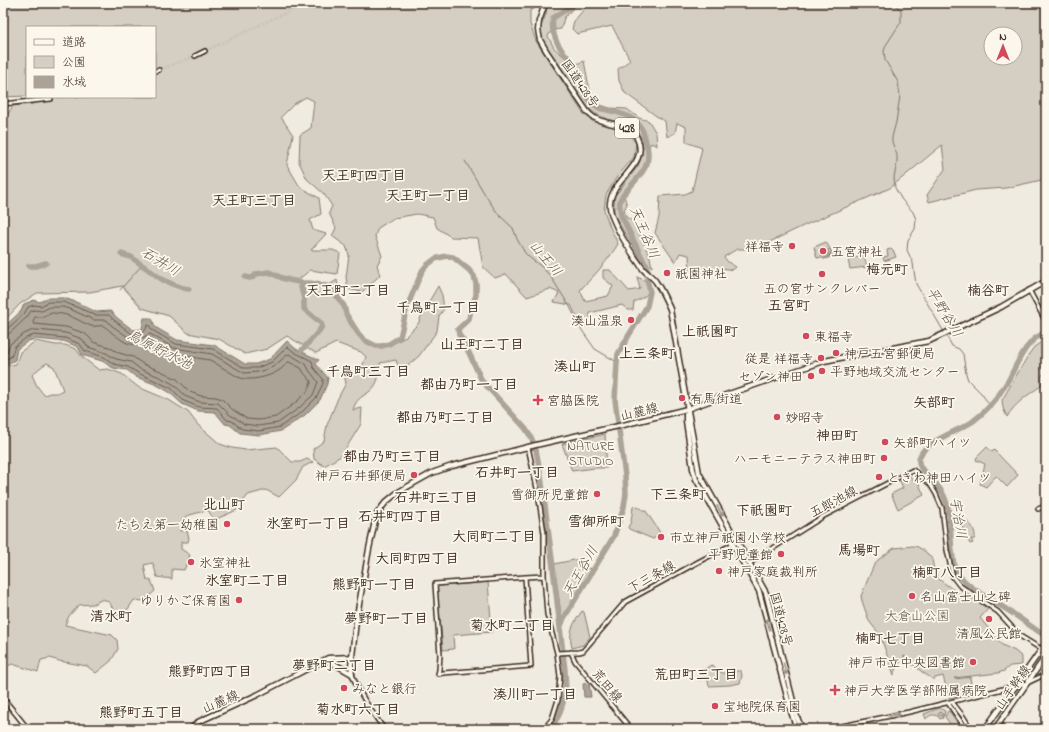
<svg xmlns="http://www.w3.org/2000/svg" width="1049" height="732" viewBox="0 0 1049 732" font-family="'Indie Flower','Klee One',sans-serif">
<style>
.green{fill:#d5cec3;stroke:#887c70;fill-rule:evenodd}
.water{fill:#aca397;stroke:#7f7367}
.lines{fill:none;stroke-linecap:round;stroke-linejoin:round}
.shore{stroke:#685a4e;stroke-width:1}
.stream{stroke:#7f7367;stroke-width:1}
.river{stroke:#aca397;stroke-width:5.5}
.tertiary-tunnel{stroke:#ccc4b9;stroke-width:3;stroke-dasharray:3 1.5;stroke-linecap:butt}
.tertiary-casing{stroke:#3b2a1e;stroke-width:6}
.primary-casing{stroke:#3b2a1e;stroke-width:7}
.trunk-casing{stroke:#3b2a1e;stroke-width:7}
.tertiary{stroke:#fbf7ec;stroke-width:3}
.primary{stroke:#fbf7ec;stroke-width:4}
.trunk{stroke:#fbf7ec;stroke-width:4}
.oneway{stroke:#9b9085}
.poi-dot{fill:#d1495b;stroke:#fbf7ec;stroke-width:1.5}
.labels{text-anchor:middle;stroke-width:3.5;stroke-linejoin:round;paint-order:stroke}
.shield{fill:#fbf7ec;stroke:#75685c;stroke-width:1}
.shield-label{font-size:12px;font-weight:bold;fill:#3b2a1e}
.street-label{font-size:13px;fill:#3b2a1e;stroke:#fbf7ec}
.poi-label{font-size:13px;fill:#3b2a1e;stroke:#fbf7ec;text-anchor:start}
.park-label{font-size:13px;fill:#625347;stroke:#fbf7ec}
.neighbourhood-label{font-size:14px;font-weight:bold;fill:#3b2a1e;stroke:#fbf7ec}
.water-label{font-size:14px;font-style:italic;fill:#635448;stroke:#fbf7ec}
</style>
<rect width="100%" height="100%" fill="#f0ebe0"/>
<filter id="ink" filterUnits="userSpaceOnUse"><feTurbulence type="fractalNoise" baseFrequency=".025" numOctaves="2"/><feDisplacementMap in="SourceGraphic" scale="8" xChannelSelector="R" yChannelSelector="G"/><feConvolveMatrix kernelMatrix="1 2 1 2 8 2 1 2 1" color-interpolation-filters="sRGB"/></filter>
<g filter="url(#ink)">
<!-- green -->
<path class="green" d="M3,3H536L534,9L530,10V24L536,41L583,113L592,121L613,127L626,132L636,143L634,157L616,178L606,195L604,210L610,227L618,244C607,262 595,275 580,290L585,301L608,296L613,286L603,278V270H610L629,291L640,289L637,277L646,281L650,288C647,297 642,298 634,302L633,310H628L622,305L590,313L591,324L584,327L579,322L571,305L554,302L559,293L550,289L527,297L506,274L495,278L483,267L478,238L451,237L437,228L433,217L417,214L394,218L378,228L375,236L382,256L377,265L380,275L362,292L348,289L346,277L349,255L346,246L332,236L336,228L329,213L332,206L324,194L307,179L299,162L300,135L311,128L314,101L306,97L294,104L281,117L293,135L287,165L300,187L319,198L321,214L310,220L313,230L326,234L311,250H333L340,253L337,274L310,270L298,280L305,290L317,281L329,285L337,280L341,304L350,325L364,340L376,346L390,345L404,338L418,324L424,310L438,286L442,295L444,309L439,316L437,331L419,356L400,372L396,360L380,363C380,371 379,380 374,387C366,397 357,395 353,410L362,408L361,424L348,445L341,456L324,466L314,459L313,449L324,441L327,425L338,398L346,383L343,370L359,374L366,357L361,352L336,343L316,353L287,336L267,349L245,354L219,339L188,333L169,316L142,308L122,286L90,292L37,293L20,304L3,322V110L8,114L13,106L33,104L34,97H155V27H27V96L3,97Z
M547,3H576V5L564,18L561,29L552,30L548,36L554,48L574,65L584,61C587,75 589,90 594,103L610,108L627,109L639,118L649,121L656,133L657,146L651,143L647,151L649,165L624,196L627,204L624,210L626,217L634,222L650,257L652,267L639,256L623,230L614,214V205L615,196L638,166L641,158L643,148L642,139L636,129L625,123L607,119L596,114L588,108L546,47L541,35V26L546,14Z
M586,3H1046V179L1006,188L976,190L929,202L927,195L945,169L942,145L890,188L803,226L755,249H737L724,257L728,262L736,267L733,270L722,268L711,273L690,276L689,255L680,253L675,262L655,233L659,217L660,196L685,194L692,191L702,148L686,142V127L677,123L675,133L667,137L665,121L659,118L625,93L619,81L618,69L630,60L612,26L577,34L572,29L574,21L585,8ZM991,34H1015V58H991Z
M826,242L834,256L831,257L830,253L831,252L830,249L828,250L830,257L826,259V257L830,256L829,255H826L825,254H827V250H825L824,248L822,251L823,256H825V259H823L822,257L817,258L814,247Z
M891,249L894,252L896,257L884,261L883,257L888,256L887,250Z
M864,255L867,267L850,269L848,260Z
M1046,339V373L1042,375L1041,386C1029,394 1014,404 1007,417L1003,408L1002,400L1029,354L1034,347Z
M36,341L56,345H65L76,349L82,357L99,370L108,369L122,374L138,387L169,400L188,412L198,425L220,444L232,448L246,450L277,447L292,462H300L307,459L313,462L303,467L296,480L279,497L266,490L248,495L237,510L214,520L208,510L186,516L179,525L180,531H187L189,538L188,542H181V549L190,555L184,570L172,569V579L157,577L153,563L144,565L147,580H151L155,591L143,601L134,600L128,609L116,616L110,603L103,599L93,604L79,605L69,616L65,625L112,635L117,640L118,649L111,661L96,673L87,666L59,661L50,658L41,660L38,672L12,664L3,668V367L16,364L20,352ZM47,363L54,367L63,390L57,393H50L44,395L37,386L32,375C37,371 41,366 47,363Z
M605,434L607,468H595L572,471L562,444Z
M987,447L992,452L994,450L1018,475L1007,487L996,476L986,487L980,484L985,464L976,460L977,457Z
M910,476L914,481L918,482L924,495L898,509L891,494L903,488L900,481Z
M635,506L642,509L644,511H646L661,534L653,539L629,529L628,527L631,522L633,507Z
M961,518C970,522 976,529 975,539H971L973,543L970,544L962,528L963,527L960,519Z
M913,546L918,547L923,550L928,554L932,559L934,570L940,580L962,596L972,598L988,609L980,618L1002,645L1015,651L1022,657V665L1010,666L1004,671L998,673L954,678L955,679L970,677L972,689L968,690V693L959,695V696L949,698L943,676L935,678L934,680L922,672L911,663L908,659H906V657L904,656L894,672V675L880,635L869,621L862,601L861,596L873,567L878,560L894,548Z
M574,560H580L581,564L592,570L562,621L554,564Z
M488,582L492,632L453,635L454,649L443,650L437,588L439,586Z
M582,611L584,612L590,637L583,645L572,648C568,631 573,624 582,611Z
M711,665L714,666C724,679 729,670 741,671L742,676L740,683L730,685L709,686L708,681L706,679L698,680L699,673Z
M940,708L945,711L944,716L941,712L938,714L939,716L942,715L943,717V718L940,719C936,713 930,714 926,719L924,714Z
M948,711L950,712L962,729H954L945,717Z"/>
<!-- water -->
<path class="water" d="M47,298H64L76,302L96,312L110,311L113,313L116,317L133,330L142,329L144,318H152L155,327L177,340L214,345L245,364H256L270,359L287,341L296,349L319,360L317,362L316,364L328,378L327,384L320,400L305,415L281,431L259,435L240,433L230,425L225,424L215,412L198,411L182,404L169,392L157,385L136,377L127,370L113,368L102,361L82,355L78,347L64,341H56L36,339L28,341L17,349L15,360L9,363L3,364V328L21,311L24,304L34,300L40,302Z
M589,683L591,697H584L583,684Z"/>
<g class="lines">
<!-- shore -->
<path class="shore" d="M52,313C70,313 76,320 91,326C95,327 99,325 103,326C106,327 109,330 111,332C127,344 130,348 151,341L172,354L210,360L238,377C248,382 269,377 278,371C282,369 285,365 288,362H289L301,368L304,373L311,381V383L307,392L295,403L276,417L259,420L247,419L233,410L222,399L216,397L201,396L190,392L177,379L163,372L143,364L133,357L119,353L109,347L93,342L89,337L84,333L66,327L34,324L33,322V321L35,317H43Z
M3,330L7,329L24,314L28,307L34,305L41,306L48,302H63L74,306L95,315H109L114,320L132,334C140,334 145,334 147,326L149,325L152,330L176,344L213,349L244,368H257L272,362L286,348L288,347L294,352L312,361L313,367L323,379V383L317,397L302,412L280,427L259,431L242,429L232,421L227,420L217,408L199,407L184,401L171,388L158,382L138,373L128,367L114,364L104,357L85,351L80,344L65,338L34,335L26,338L15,346L11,357L3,360
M3,335H7L10,333L27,317L31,311L34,310L42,311L50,307H63L72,310L94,320H107L111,325L131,339L144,337L150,334L174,348L212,354L244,373L258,372L273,367L287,355L289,354L306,364L309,370L318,382L313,395L299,408L278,423L258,426L244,424L234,417L230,415L218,403L200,402L187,397L173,384L160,377L140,369L131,362L116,359L106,353L88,347L82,339L66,333L57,332L37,330H33L24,334L11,343L9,346L7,353L3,355"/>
<!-- stream -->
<path class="stream" d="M893,3L901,10V22L886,45L884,51L885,60L898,82L900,96L896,122L892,137V142L897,155V163L894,177L895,188L902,200L913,212L916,219L915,229L908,240L907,250L913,263L914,271L916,284L944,332
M465,161L489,201L499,215L513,228L517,239L525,253L530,258L542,267L551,277L570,307L581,329L595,349L617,362
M120,290L142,265
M946,335L952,346L959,349L963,354L966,374L968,380L982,394L990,406"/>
<!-- river -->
<path class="river" d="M121,254L131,257L163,280L172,284L183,288L189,289
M29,266H36L46,263
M245,277L250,278L254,277L256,274L269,272L282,278L289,280L303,283H310L322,285L330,287L344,306L346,314L358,333L364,340L376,346H381L389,344L400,337L407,307L422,271L426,266L435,259L446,256L453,257L469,270L474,276L476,284V295L471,309L469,319L458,329L459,335L463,340L482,381L525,428L531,437L536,450L541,476L552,559L565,670L566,692L563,703L559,715L551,729
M302,350L319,331L322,326L321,323L304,309V299L301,287L303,283
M561,626L564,618L614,536L624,507L626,493L625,476L615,400L617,362L618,354L629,335L647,306L650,292L647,279L648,270L621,215C620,210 619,205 620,200C622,196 626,191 629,188C642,173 653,164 646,142C645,138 644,132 641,128C634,116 620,113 607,110C603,109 599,109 596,106C584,98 582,81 576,69C573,61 566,56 561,49C555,41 551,29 553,18L567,9L574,3
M1041,633C1030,626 1020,618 1009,611C993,600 961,585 955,568C948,545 954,518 944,496C941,489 935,482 930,476C927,474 924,471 921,468C919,465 918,460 920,456C925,442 958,431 972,422C981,415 989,408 996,399C1000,393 1004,387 1008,381C1016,366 1027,337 1046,333"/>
<!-- tertiary-tunnel -->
<path class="tertiary-tunnel" d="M205,51L306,3
M159,70L195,56
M51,99L60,97"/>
<!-- tertiary casing -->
<g class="tertiary-casing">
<path id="tertiary" d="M195,56L205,51
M155,71L159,70
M3,104L51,99
M1029,290L1046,322
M528,447L538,493L544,533V576L547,614L557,653L560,676L558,700L552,719L544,729
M1038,509L1046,506
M748,564L824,516L913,470L930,484L936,494L942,508L947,550L953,577L959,585L998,612L1020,636L1046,652
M571,652L575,661L631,729
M557,653L579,652L583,651L625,602L698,562L737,542
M352,674C359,694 372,712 384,729
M438,674L439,670L440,655L435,584L525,577L544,576
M438,674L443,673L531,666L525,577
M3,698L28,729
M952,702L963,716L971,729
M948,703L966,729
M828,729L909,712L1015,686L1027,683L1046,674"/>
</g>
<!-- primary casing -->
<g class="primary-casing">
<path id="primary" d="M324,661L331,662L352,674
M352,674L351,666L356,621L369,549L376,516L379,511L386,502L397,493L407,487L432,473L452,466L540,444L623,425L687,409L723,396L824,361L929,341L1001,307L1046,281
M191,729L198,722L257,695L328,658L352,657
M985,729L1046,643
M995,729L1046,656"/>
</g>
<!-- trunk casing -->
<g class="trunk-casing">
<path id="trunk" d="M545,4L539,21L538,30L540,40L547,52L584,107C587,112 591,117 597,119C610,126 630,123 637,138C651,166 607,180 610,208C612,225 633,255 643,269C647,274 653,277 656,282C662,291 666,300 670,309L699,473L766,593L797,717L802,729
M686,414V421L693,469L696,479L759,591L785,689L793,718L797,729"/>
</g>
<!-- tertiary -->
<use href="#tertiary" class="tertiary"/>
<!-- primary -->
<use href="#primary" class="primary"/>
<!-- trunk -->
<use href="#trunk" class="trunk"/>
</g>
<!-- one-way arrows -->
<defs><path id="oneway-shaft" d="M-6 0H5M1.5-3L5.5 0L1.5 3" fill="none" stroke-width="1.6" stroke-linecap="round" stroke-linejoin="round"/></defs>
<g class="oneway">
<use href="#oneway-shaft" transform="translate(720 511) rotate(61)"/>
<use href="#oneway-shaft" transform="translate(768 624) rotate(-106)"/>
<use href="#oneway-shaft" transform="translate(785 669) rotate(76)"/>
<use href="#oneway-shaft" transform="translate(894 715) rotate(-12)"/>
</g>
</g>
<!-- markers -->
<g class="poi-dot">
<circle cx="792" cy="246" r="4"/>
<circle cx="823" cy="251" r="4"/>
<circle cx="667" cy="273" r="4"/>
<circle cx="822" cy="274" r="4"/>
<circle cx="631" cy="320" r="4"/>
<circle cx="806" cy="336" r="4"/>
<circle cx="836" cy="353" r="4"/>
<circle cx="821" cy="358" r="4"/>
<circle cx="822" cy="371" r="4"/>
<circle cx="811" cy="376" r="4"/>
<circle cx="682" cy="398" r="4"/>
<path d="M536 394h4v4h4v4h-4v4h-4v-4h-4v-4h4z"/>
<circle cx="777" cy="417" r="4"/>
<circle cx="885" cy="442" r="4"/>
<circle cx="884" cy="458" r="4"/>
<circle cx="414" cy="475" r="4"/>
<circle cx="879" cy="477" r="4"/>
<circle cx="597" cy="494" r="4"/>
<circle cx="227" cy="524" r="4"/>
<circle cx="661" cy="537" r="4"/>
<circle cx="781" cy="554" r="4"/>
<circle cx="191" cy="562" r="4"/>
<circle cx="719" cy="571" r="4"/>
<circle cx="912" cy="596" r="4"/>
<circle cx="239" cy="600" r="4"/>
<circle cx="989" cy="619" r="4"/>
<circle cx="973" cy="662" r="4"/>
<circle cx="344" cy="688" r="4"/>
<path d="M833 684h4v4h4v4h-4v4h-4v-4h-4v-4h4z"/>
<circle cx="715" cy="706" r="4"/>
</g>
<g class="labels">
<!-- shield labels -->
<rect class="shield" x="615" y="118" width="24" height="20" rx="3"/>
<g class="shield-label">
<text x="627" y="132">428</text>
</g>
<!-- street labels -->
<g class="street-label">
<text transform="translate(581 83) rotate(55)" y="5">国道428号</text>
<text transform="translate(639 411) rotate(-14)" y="5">山麓線</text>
<text transform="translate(833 501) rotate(-28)" y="5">五郎池線</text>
<text transform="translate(651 576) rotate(-29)" y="5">下三条線</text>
<text transform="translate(782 619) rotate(75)" y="5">国道428号</text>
<text transform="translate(608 685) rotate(50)" y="5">荒田線</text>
<text transform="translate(1012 687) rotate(-55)" y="5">山手幹線</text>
<text transform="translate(220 701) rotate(-24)" y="5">山麓線</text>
</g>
<!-- poi labels -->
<g class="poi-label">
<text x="784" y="251" text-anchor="end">祥福寺</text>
<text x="831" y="256">五宮神社</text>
<text x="675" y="278">祇園神社</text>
<text x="822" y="293" text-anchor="middle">五の宮サンクレバー</text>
<text x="623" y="325" text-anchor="end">湊山温泉</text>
<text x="814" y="341">東福寺</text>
<text x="844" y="358">神戸五宮郵便局</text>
<text x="813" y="363" text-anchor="end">従是 祥福寺</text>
<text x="830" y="376">平野地域交流センター</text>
<text x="803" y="381" text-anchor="end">セゾン神田</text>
<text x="690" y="403">有馬街道</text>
<text x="547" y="405">宮脇医院</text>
<text x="785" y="422">妙昭寺</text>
<text x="893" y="447">矢部町ハイツ</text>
<text x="876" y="463" text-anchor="end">ハーモニーテラス神田町</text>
<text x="406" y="480" text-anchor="end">神戸石井郵便局</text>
<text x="887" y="482">ときわ神田ハイツ</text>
<text x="589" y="499" text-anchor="end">雪御所児童館</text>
<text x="219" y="529" text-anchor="end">たちえ第一幼稚園</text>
<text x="669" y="542">市立神戸祇園小学校</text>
<text x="773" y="559" text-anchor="end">平野児童館</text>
<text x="199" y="567">氷室神社</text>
<text x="727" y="576">神戸家庭裁判所</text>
<text x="920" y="601">名山富士山之碑</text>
<text x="231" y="605" text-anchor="end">ゆりかご保育園</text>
<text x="989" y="638" text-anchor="middle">清風公民館</text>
<text x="965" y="667" text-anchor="end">神戸市立中央図書館</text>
<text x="352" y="693">みなと銀行</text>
<text x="844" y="695">神戸大学医学部附属病院</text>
<text x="723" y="711">宝地院保育園</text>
</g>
<!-- park labels -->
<g class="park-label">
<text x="591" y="450">NATURE<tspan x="591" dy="15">STUDIO</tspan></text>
<text x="917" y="620">大倉山公園</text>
</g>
<!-- neighbourhood labels -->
<g class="neighbourhood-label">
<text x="364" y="180">天王町四丁目</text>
<text x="428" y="200">天王町一丁目</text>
<text x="254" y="205">天王町三丁目</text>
<text x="887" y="274">梅元町</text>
<text x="348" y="295">天王町二丁目</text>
<text x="988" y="295">楠谷町</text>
<text x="789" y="310">五宮町</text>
<text x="438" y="312">千鳥町一丁目</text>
<text x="710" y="336">上祇園町</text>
<text x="482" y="349">山王町二丁目</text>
<text x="647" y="358">上三条町</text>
<text x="575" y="371">湊山町</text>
<text x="368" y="376">千鳥町三丁目</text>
<text x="469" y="389">都由乃町一丁目</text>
<text x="934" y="407">矢部町</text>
<text x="445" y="422">都由乃町二丁目</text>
<text x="837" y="440">神田町</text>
<text x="392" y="461">都由乃町三丁目</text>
<text x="517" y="477">石井町一丁目</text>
<text x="678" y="499">下三条町</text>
<text x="436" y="502">石井町三丁目</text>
<text x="224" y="509">北山町</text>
<text x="764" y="515">下祇園町</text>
<text x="400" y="521">石井町四丁目</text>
<text x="596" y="526">雪御所町</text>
<text x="308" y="528">氷室町一丁目</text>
<text x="494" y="541">大同町二丁目</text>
<text x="859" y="555">馬場町</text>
<text x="417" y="563">大同町四丁目</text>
<text x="947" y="577">楠町八丁目</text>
<text x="247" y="585">氷室町二丁目</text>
<text x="374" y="589">熊野町一丁目</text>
<text x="111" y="621">清水町</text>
<text x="386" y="623">夢野町一丁目</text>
<text x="512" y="630">菊水町二丁目</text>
<text x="890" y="643">楠町七丁目</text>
<text x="334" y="670">夢野町二丁目</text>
<text x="210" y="676">熊野町四丁目</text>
<text x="696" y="679">荒田町三丁目</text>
<text x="535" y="699">湊川町一丁目</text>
<text x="358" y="714">菊水町六丁目</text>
<text x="141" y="717">熊野町五丁目</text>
</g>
<!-- water labels -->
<g class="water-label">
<text transform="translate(645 232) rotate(67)" y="5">天王谷川</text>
<text transform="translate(546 258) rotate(50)" y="5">山王川</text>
<text transform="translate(161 261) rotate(31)" y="5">石井川</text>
<text transform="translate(945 312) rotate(59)" y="5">平野谷川</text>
<text transform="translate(160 349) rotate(27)" y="5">烏原貯水池</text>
<text transform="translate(959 518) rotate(80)" y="5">宇治川</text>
<text transform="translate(580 571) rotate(-60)" y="5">天王谷川</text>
</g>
</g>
<!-- margin -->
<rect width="1049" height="732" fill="none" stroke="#fbf7ec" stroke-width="16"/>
<rect x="8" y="8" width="1033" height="716" fill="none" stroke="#3b2a1e" stroke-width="1.5" filter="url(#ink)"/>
<!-- legend -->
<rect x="26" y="26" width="130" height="72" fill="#fbf7ec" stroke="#aea59a"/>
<rect x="34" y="39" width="20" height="6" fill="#fbf7ec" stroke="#aea59a"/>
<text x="62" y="46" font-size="12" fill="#3b2a1e">道路</text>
<rect x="34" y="56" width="20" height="12" fill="#d5cec3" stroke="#aea59a"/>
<text x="62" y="66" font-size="12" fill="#3b2a1e">公園</text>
<rect x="34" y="76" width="20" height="12" fill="#aca397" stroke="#aea59a"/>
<text x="62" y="86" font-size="12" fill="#3b2a1e">水域</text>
<!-- north arrow -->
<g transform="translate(1003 46)"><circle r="19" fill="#fbf7ec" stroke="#aea59a"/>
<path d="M0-3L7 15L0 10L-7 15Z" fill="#d1495b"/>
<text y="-6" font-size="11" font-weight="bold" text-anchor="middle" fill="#3b2a1e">N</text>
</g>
</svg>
